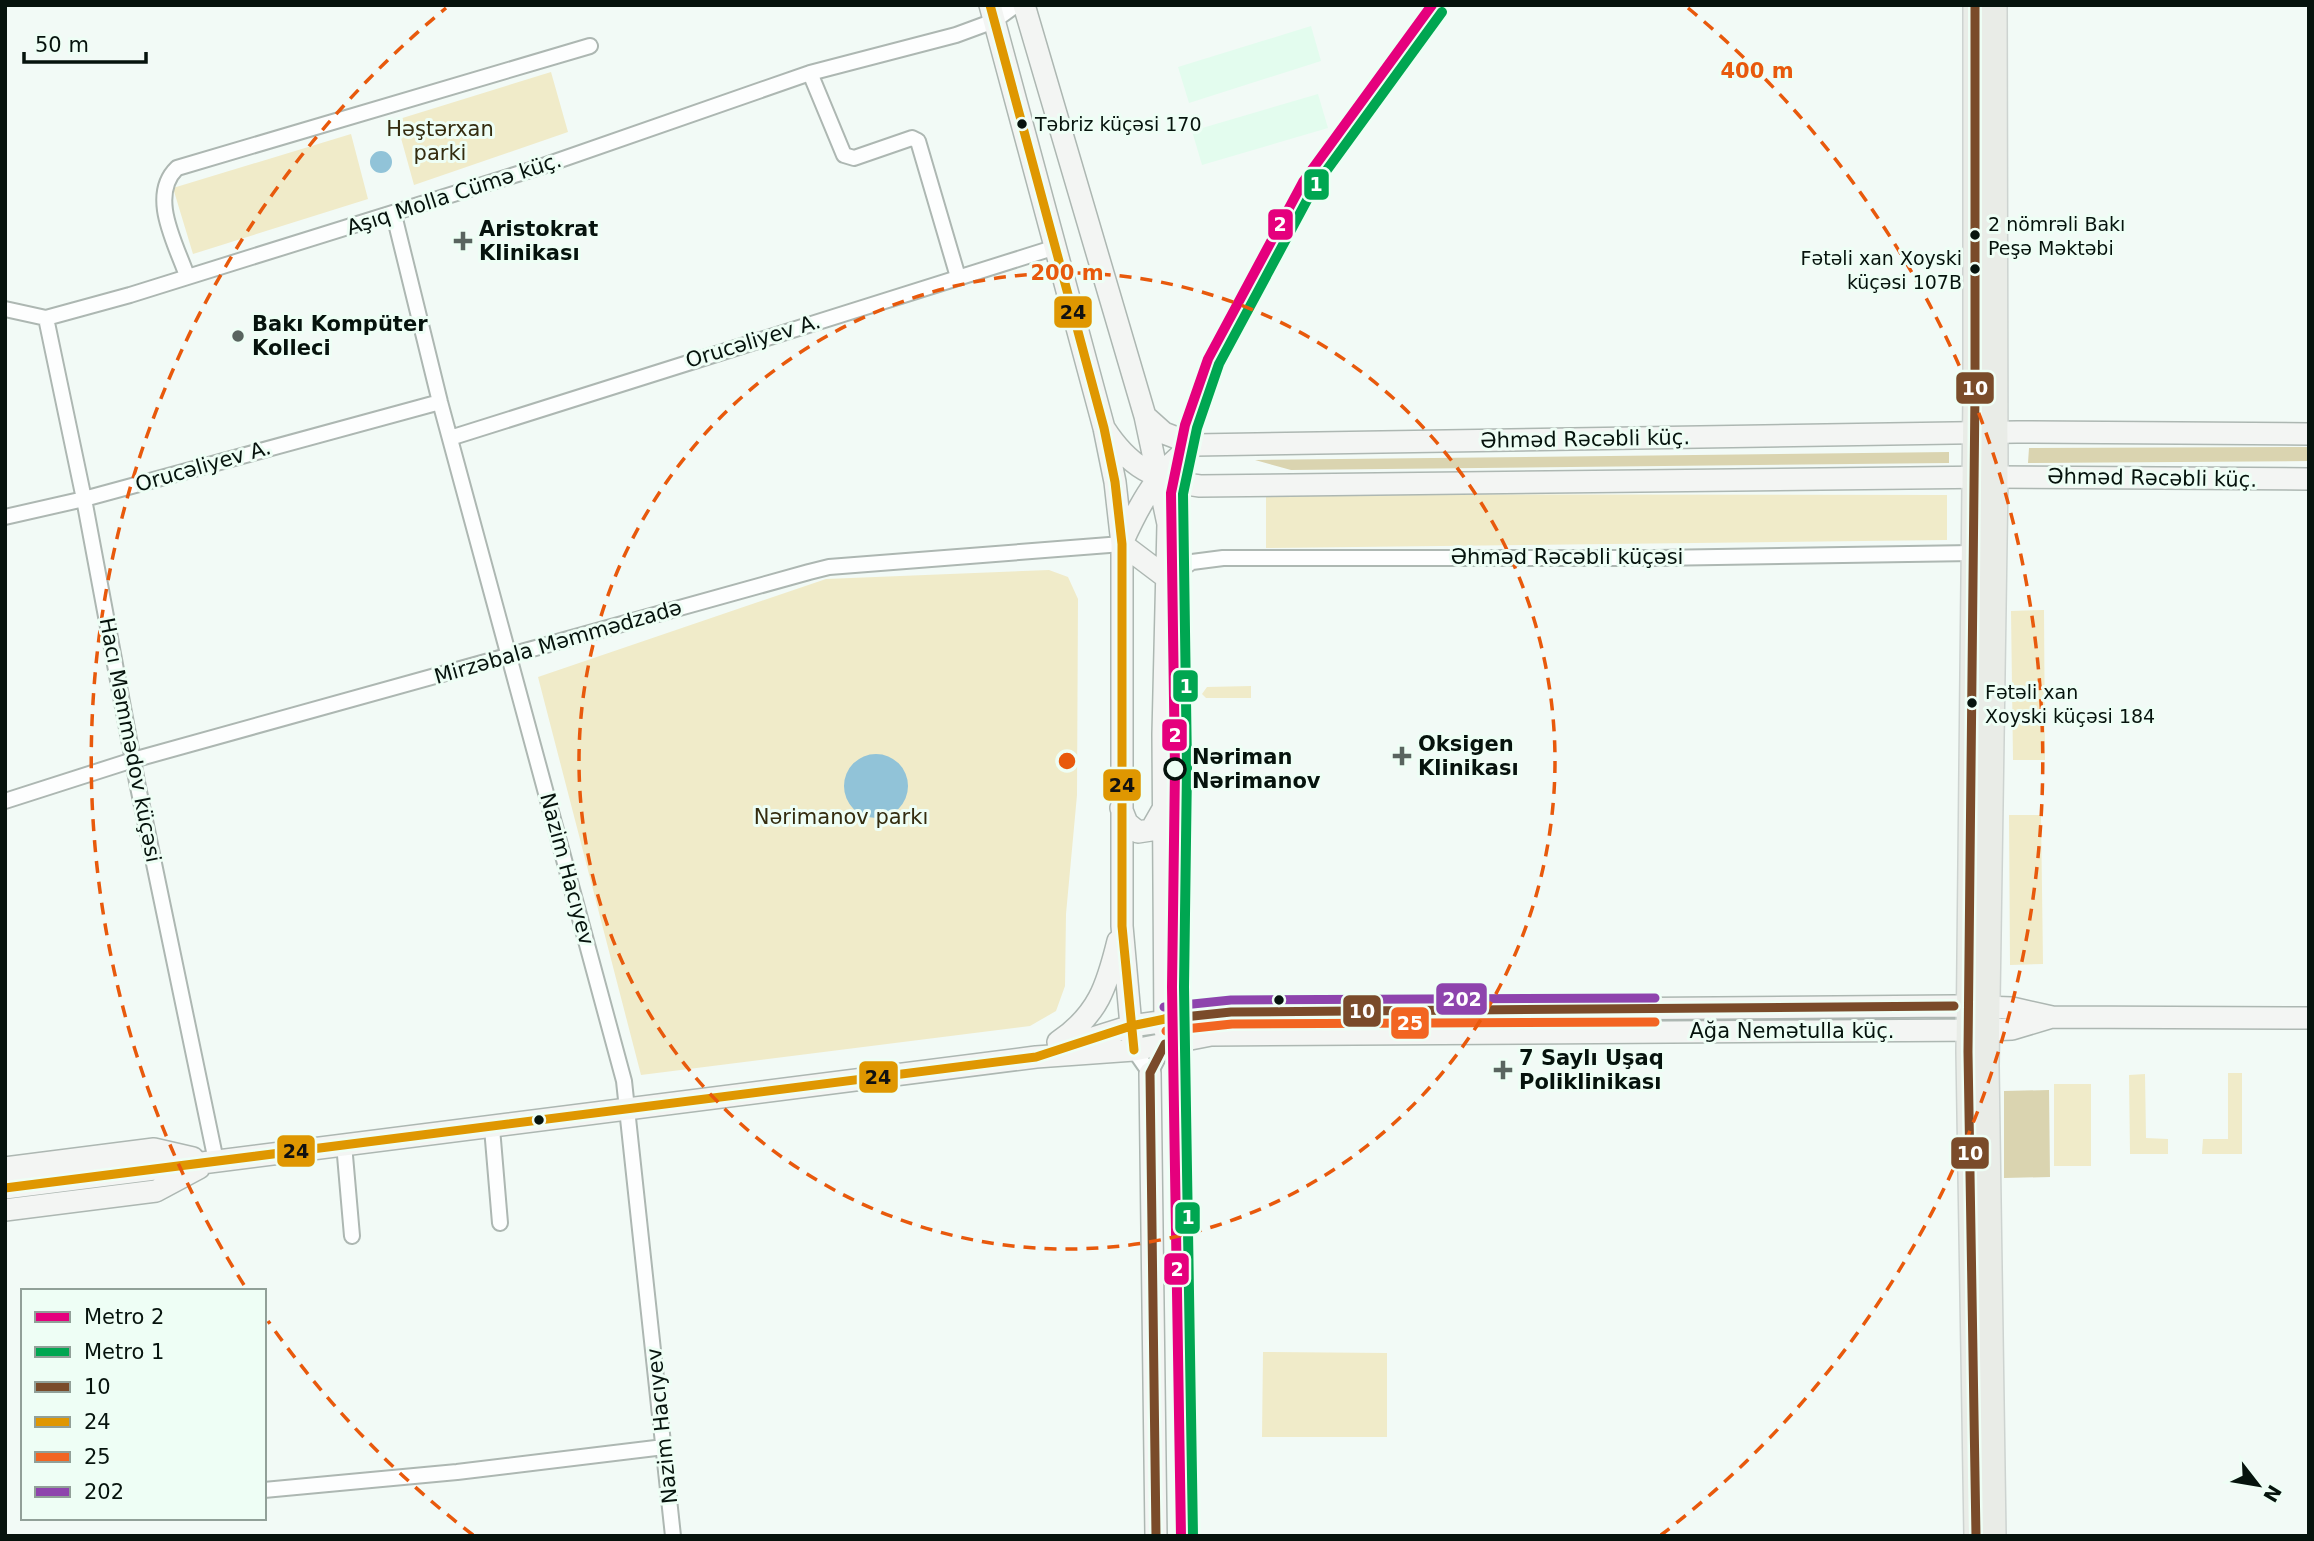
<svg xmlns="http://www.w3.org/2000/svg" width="2314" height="1541" viewBox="0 0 2314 1541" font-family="'DejaVu Sans',sans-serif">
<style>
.built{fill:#e3fcee}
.green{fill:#f0ebc9}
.forest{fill:#dad4b0}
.water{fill:#91c3d8}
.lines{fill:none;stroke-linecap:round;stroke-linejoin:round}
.street-casing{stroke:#adb7b2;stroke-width:18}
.secondary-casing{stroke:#adb7b2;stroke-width:24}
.primary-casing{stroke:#cdd3d0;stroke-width:26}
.street{stroke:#fdfefe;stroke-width:14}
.secondary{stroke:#f3f5f3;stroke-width:21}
.primary{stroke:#e9ece7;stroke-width:23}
.bus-1-casing{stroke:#eefef5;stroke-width:14}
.bus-2-casing{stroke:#eefef5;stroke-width:14}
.bus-3-casing{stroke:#eefef5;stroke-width:14}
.bus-4-casing{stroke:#eefef5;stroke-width:14}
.bus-1{stroke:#7a4b2a;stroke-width:9}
.bus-2{stroke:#df9701;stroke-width:9}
.bus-3{stroke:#f26522;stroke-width:9}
.bus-4{stroke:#8e44ad;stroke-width:9}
.metro-1-casing{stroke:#eefef5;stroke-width:16}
.metro-2-casing{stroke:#eefef5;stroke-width:16}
.metro-1{stroke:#e5007d;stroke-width:10}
.metro-2{stroke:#00a651;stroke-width:10}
.ring{fill:none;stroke:#e8590c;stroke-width:3.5;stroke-dasharray:12 9}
.bus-dot{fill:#06130d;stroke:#eefef5;stroke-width:2.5}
.poi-dot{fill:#59645f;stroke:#eefef5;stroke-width:2.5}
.stop-dot{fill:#eefef5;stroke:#06130d;stroke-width:3.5}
.labels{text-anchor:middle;stroke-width:6;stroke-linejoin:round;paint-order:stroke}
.bus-label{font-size:19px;fill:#06130d;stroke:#eefef5;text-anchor:start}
.park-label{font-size:21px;fill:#342c0f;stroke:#eefef5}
.street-label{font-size:21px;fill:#06130d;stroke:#eefef5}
.poi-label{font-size:21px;font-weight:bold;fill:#06130d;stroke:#eefef5;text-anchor:start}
.stop-label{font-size:21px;font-weight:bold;fill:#06130d;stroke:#eefef5;text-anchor:start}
.centre{fill:#e8590c;stroke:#eefef5;stroke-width:3.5}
.ring-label{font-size:21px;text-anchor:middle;font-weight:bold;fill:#e8590c;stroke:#eefef5;stroke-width:6;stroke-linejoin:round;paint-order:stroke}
.line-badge{stroke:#eefef5;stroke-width:2.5}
.badge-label{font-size:19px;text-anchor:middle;font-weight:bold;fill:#fff}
.pale-badge-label{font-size:19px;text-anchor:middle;font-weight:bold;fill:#111}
</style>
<rect width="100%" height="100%" fill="#f2faf6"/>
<!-- built -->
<path class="built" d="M1311,26L1321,61L1189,103L1178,67Z
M1318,94L1328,128L1202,165L1192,131Z"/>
<!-- green -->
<path class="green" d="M551,72L568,132L414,185L396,120Z
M351,134L368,199L193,254L173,188Z
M1266,494L1947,495V540L1266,548Z
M1049,570L1068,577L1078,599L1077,795L1066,914L1065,986L1056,1011L1030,1026L641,1075L538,677L826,579Z
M2044,610L2045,760H2013L2011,611Z
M1251,686V698H1206L1202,694L1207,687Z
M2009,815H2041L2043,964L2010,965Z
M2228,1073H2242V1154H2202L2203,1139H2228Z
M2145,1074L2146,1138L2168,1139V1154H2130L2129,1075Z
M2054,1084H2091V1166H2054Z
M1263,1352L1387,1353V1437H1262Z"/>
<!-- forest -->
<path class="forest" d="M2309,447V461L2028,463L2029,448Z
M1949,452V463L1291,470L1255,460Z
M2049,1090L2050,1177L2004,1178V1091Z"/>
<!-- water -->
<path class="water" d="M370 162a11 11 0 1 1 22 0a11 11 0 1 1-22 0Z
M844 786a32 32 0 1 1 64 0a32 32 0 1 1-64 0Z"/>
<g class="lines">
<!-- street casing -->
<g class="street-casing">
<path id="street" d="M810,73L844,155L854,158L912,138L918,141L958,277
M394,215L440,402L624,1081L673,1536
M187,276C176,244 148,196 177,168L590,46
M5,309L46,318L130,295L540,167L810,73L956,35L994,21L1016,5
M46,318L84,499L137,782L216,1161
M450,438L1056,247
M5,517L84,499L440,402
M1167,578L1192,562L1223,558H1655L1973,553
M5,801L133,760L809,572L829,567L1122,544
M1134,1050L1150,1073L1165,1044
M492,1128L500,1223
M344,1144L352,1236
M264,1490L457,1472L664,1447"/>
</g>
<!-- secondary casing -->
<g class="secondary-casing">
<path id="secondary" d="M990,5L1104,428L1115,482L1122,544V926L1132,1037
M1024,5L1145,416L1168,524L1163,734L1165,1031
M1145,416L1164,433L1195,445L2017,432L2309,434
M1104,428C1129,467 1154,480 1200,486L1996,477L2309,479
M1122,543C1139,505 1159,467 1195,445
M1122,544L1167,578
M1121,808L1127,823L1138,832L1151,830L1163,809
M1058,1042C1098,1015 1107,986 1118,941
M1058,1049L1131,1026L1231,1012L1954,1006L2012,1008L2052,1017L2309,1018
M1150,1073L1156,1536
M5,1168L154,1149L193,1158
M5,1188L1036,1057L1134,1050L1211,1035L1988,1030L2012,1029L2052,1017
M5,1210L156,1191L199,1168"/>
</g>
<!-- primary casing -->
<g class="primary-casing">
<path id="primary" d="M1975,5V392L1968,1052L1976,1536
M1994,1536L1987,1066L1996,477L1995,5"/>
</g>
<!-- street -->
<use href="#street" class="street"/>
<!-- secondary -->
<use href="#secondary" class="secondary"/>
<!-- primary -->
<use href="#primary" class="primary"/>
<!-- bus-1 casing -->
<g class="bus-1-casing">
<path id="bus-1" d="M1975,5V392L1968,1052L1976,1536
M1165,1019L1231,1012L1954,1006
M1156,1536L1150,1073L1165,1044"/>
</g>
<!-- bus-2 casing -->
<g class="bus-2-casing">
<path id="bus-2" d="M990,5L1104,428L1115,482L1122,544V926L1134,1050
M5,1188L1036,1057L1131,1026L1165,1019"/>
</g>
<!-- bus-3 casing -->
<g class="bus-3-casing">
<path id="bus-3" d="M1166,1031L1232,1024L1655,1022"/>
</g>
<!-- bus-4 casing -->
<g class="bus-4-casing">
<path id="bus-4" d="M1164,1007L1231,1000L1655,998"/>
</g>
<!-- bus-1 -->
<use href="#bus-1" class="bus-1"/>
<!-- bus-2 -->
<use href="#bus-2" class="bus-2"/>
<!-- bus-3 -->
<use href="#bus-3" class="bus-3"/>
<!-- bus-4 -->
<use href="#bus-4" class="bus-4"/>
<!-- metro-1 casing -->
<g class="metro-1-casing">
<path id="metro-1" d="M1181,1536L1172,987L1175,768L1171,493L1185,425L1208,359L1303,182L1432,5"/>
</g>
<!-- metro-2 casing -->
<g class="metro-2-casing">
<path id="metro-2" d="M1193,1536L1184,987L1187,768L1183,494L1197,428L1219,364L1313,189L1442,12"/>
</g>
<!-- metro-1 -->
<use href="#metro-1" class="metro-1"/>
<!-- metro-2 -->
<use href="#metro-2" class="metro-2"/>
</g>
<!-- distance rings -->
<g class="ring">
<circle cx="1067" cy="761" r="488"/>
<path d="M473 1535A976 976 0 0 1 268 1321M244 1285A976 976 0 0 1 446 8M1688 8A976 976 0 0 1 1661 1535"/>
</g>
<!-- markers -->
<g class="bus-dot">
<circle cx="1022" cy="124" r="6"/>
<circle cx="1975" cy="235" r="6"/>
<circle cx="1975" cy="269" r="6"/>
<circle cx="1972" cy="703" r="6"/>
<circle cx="1279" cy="1000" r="6"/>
<circle cx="539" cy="1120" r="6"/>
</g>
<g class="poi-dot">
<path d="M459.5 230.5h7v7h7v7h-7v7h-7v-7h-7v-7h7z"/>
<circle cx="238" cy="336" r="7"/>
<path d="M1398.5 745.5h7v7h7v7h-7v7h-7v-7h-7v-7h7z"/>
<path d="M1499.5 1059.5h7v7h7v7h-7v7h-7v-7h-7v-7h7z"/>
</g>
<circle class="stop-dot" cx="1175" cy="769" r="10"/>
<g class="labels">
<!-- bus labels -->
<g class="bus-label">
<text x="1035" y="131">Təbriz küçəsi 170</text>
<text x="1988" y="231">2 nömrəli Bakı<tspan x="1988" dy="24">Peşə Məktəbi</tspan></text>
<text x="1962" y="265" text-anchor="end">Fətəli xan Xoyski<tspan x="1962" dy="24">küçəsi 107B</tspan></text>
<text x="1985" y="699">Fətəli xan<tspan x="1985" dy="24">Xoyski küçəsi 184</tspan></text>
</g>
<!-- park labels -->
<g class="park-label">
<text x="440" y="136">Həştərxan<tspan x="440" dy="24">parki</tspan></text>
<text x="841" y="824">Nərimanov parkı</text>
</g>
<!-- street labels -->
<g class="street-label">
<text transform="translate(454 194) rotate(-18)" y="7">Aşıq Molla Cümə küç.</text>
<text transform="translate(753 341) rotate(-17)" y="7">Orucəliyev A.</text>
<text transform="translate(1585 439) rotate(-1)" y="7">Əhməd Rəcəbli küç.</text>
<text transform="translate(203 466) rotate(-16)" y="7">Orucəliyev A.</text>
<text transform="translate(2152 478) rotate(1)" y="7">Əhməd Rəcəbli küç.</text>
<text x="1567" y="564">Əhməd Rəcəbli küçəsi</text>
<text transform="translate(558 642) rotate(-16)" y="7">Mirzəbala Məmmədzadə</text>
<text transform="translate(130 740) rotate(79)" y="7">Hacı Məmmədov küçəsi</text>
<text transform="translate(567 869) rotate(75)" y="7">Nazim Hacıyev</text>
<text x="1792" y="1038">Ağa Nemətulla küç.</text>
<text transform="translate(662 1426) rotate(-96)" y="7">Nazim Hacıyev</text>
</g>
<!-- poi labels -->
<g class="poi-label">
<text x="479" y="236">Aristokrat<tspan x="479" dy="24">Klinikası</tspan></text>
<text x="252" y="331">Bakı Kompüter<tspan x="252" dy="24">Kolleci</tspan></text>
<text x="1418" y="751">Oksigen<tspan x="1418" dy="24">Klinikası</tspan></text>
<text x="1519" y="1065">7 Saylı Uşaq<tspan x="1519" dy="24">Poliklinikası</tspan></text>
</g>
<!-- stop labels -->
<g class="stop-label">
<text x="1192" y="764">Nəriman<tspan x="1192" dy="24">Nərimanov</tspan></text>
</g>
</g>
<circle cx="1067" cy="761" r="10" class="centre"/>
<g class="ring-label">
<text x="1757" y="78">400 m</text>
<text x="1067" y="280">200 m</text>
</g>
<g class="line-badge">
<rect x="1303" y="168" width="27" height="33" rx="7" fill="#00a651"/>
<rect x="1267" y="208" width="27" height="33" rx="7" fill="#e5007d"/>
<rect x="1053" y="295" width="40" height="34" rx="7" fill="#df9701"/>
<rect x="1955" y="371" width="40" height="34" rx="7" fill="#7a4b2a"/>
<rect x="1172" y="669" width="27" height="34" rx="7" fill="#00a651"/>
<rect x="1161" y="718" width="27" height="34" rx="7" fill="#e5007d"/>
<rect x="1102" y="768" width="40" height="34" rx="7" fill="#df9701"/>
<rect x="1435" y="982" width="53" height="34" rx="7" fill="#8e44ad"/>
<rect x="1342" y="994" width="40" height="34" rx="7" fill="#7a4b2a"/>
<rect x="1390" y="1006" width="40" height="34" rx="7" fill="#f26522"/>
<rect x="858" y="1060" width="41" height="34" rx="7" fill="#df9701"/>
<rect x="276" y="1134" width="40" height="34" rx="7" fill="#df9701"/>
<rect x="1950" y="1136" width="40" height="34" rx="7" fill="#7a4b2a"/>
<rect x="1174" y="1201" width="27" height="34" rx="7" fill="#00a651"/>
<rect x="1163" y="1252" width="27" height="34" rx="7" fill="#e5007d"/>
</g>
<g class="badge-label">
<text x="1316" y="191">1</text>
<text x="1280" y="231">2</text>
<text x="1975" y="395">10</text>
<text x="1186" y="693">1</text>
<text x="1175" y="742">2</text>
<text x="1462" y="1006">202</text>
<text x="1362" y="1018">10</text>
<text x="1410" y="1030">25</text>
<text x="1970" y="1160">10</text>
<text x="1188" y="1224">1</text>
<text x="1177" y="1276">2</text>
</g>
<g class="pale-badge-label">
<text x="1073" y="319">24</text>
<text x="1122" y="792">24</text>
<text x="878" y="1084">24</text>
<text x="296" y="1158">24</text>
</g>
<!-- border -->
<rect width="2314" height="1541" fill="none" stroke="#06130d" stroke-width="14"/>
<!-- legend -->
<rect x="21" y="1289" width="245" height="231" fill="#eefef5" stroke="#91a098" stroke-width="2"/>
<rect x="35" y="1312" width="35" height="10" fill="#e5007d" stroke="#91a098" stroke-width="2"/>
<text x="84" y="1324" font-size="21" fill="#06130d">Metro 2</text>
<rect x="35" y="1347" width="35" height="10" fill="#00a651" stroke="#91a098" stroke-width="2"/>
<text x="84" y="1359" font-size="21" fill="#06130d">Metro 1</text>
<rect x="35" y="1382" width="35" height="10" fill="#7a4b2a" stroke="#91a098" stroke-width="2"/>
<text x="84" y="1394" font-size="21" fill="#06130d">10</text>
<rect x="35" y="1417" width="35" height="10" fill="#df9701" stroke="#91a098" stroke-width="2"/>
<text x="84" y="1429" font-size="21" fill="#06130d">24</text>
<rect x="35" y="1452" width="35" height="10" fill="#f26522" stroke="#91a098" stroke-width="2"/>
<text x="84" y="1464" font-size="21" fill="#06130d">25</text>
<rect x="35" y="1487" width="35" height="10" fill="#8e44ad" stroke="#91a098" stroke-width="2"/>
<text x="84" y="1499" font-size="21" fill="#06130d">202</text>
<!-- north arrow -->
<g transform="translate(2258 1485) rotate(121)" stroke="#eefef5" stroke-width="5" paint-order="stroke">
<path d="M0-5L12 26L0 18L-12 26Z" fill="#06130d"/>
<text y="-10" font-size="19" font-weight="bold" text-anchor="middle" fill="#06130d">N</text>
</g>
<!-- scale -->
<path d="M24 52v10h122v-10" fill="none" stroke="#06130d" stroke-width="3.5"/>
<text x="35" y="52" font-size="21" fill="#06130d" stroke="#eefef5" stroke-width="5" paint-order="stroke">50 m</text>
</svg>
